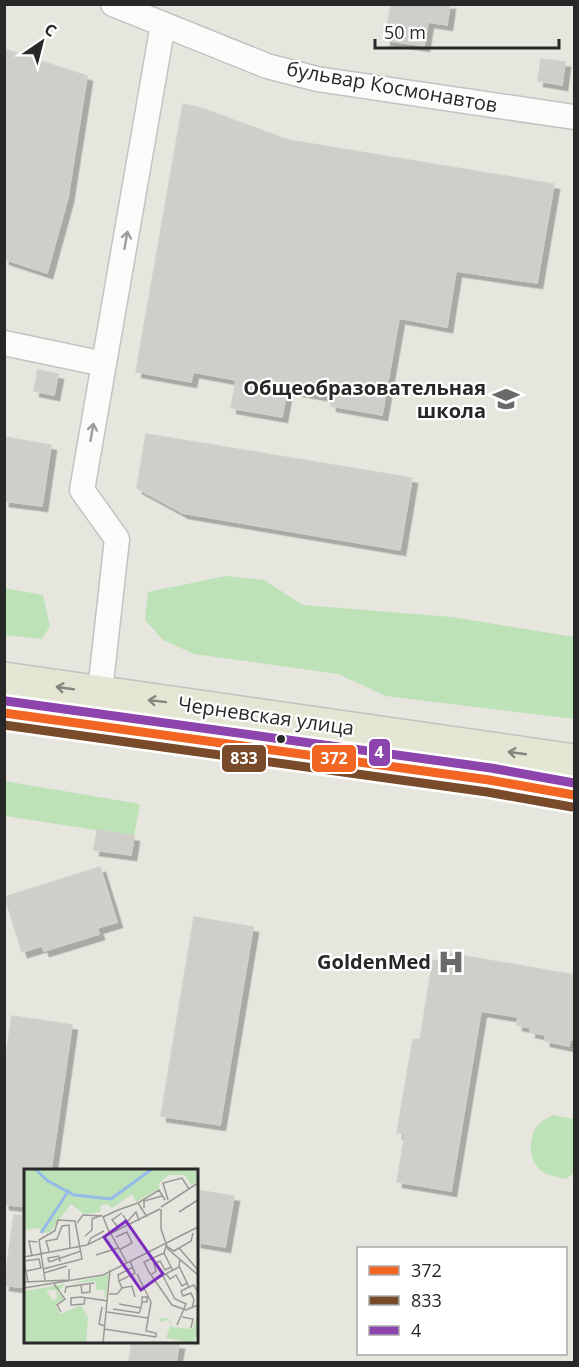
<svg xmlns="http://www.w3.org/2000/svg" width="579" height="1367" viewBox="0 0 579 1367" font-family="'Open Sans',sans-serif">
<style>
.green{fill:#bee2b8}
.building{fill:#cfcec9;stroke:#d1d0ca;stroke-width:1.5;filter:url(#shadow)}
.lines{fill:none;stroke-linecap:round;stroke-linejoin:round}
.minor-casing{stroke:#c4c3c3;stroke-width:27}
.primary-casing{stroke:#c3c2c0;stroke-width:36}
.minor{stroke:#fbfbfa;stroke-width:24}
.primary{stroke:#e4e5d3;stroke-width:33}
.bus-1-casing{stroke:#fff;stroke-width:14}
.bus-2-casing{stroke:#fff;stroke-width:14}
.bus-3-casing{stroke:#fff;stroke-width:14}
.bus-1{stroke:#f26522;stroke-width:9}
.bus-2{stroke:#7a4b2a;stroke-width:9}
.bus-3{stroke:#8e44ad;stroke-width:9}
.oneway{stroke:#9c9c9c}
.oneway2{stroke:#86867e}
.bus-dot{fill:#282828;stroke:#fff;stroke-width:2}
.labels{text-anchor:middle;stroke-width:4.5;stroke-linejoin:round;paint-order:stroke}
.street-label{font-size:20px;fill:#282828;stroke:#fff}
.poi-label{font-size:20px;font-weight:bold;fill:#282828;stroke:#fff;text-anchor:end}
.inset-river{fill:none;stroke:#93bbe6;stroke-width:3}
.inset-road{fill:none;stroke:#9a9995;stroke-width:1.5}
.view{fill:#7b2cbf;fill-opacity:0.15;stroke:#7b2cbf;stroke-width:3}
.inset-edge{fill:none;stroke:#282828;stroke-width:3}
.line-badge{stroke:#fff;stroke-width:2}
.badge-label{font-size:16px;text-anchor:middle;font-weight:bold;fill:#fff}
</style>
<defs>
<filter id="shadow"><feDropShadow dx="5.5" dy="5.5" stdDeviation="0" flood-color="#0004"/></filter>
</defs>
<rect width="100%" height="100%" fill="#e6e5de"/>
<!-- green -->
<path class="green" d="M226,576L264,580L303,605L452,617L574,637V719L386,696L338,674L194,654L163,640L145,620L148,592Z
M4,588L43,595L50,626L42,639L5,635Z
M4,781L140,804L134,836L5,816Z
M553,1115L574,1119V1173L566,1179C558,1177 550,1176 543,1172C527,1162 527,1134 541,1122C544,1119 550,1117 553,1115Z"/>
<!-- building -->
<path class="building" d="M391,4H450L447,25L428,22L424,46L385,40Z
M4,49L87,76L68,197L47,273L4,259Z
M541,59L565,62L562,85L538,81Z
M183,104L201,108L288,140L554,184L537,283L456,271L447,327L399,318L382,415L331,406L332,397L287,389L282,417L231,408L236,380L193,372L191,382L136,372Z
M38,370L58,374L54,395L34,391Z
M146,434L412,478L400,550L183,513L137,488Z
M4,437L51,445L42,506L4,501Z
M97,830L134,836L131,855L94,850Z
M100,867L117,922L97,928L99,934L44,951L42,946L22,952L5,897Z
M194,917L253,927L220,1125L161,1116Z
M441,952L574,975V1040L570,1039L569,1046L545,1041V1035L530,1032L531,1028L517,1025L518,1017L481,1011L451,1191L397,1182L405,1134L397,1133L413,1039L420,1040L433,960L439,961Z
M12,1016L72,1025L51,1170H26V1207L4,1204V1068Z
M196,1190L234,1196L225,1247L196,1242Z
M14,1215L26,1216V1288L4,1285Z
M132,1341H159L179,1344L176,1362H129Z"/>
<g class="lines">
<!-- minor casing -->
<g class="minor-casing">
<path id="minor" d="M113,4L267,66L317,79L574,117
M4,343L104,364
M98,709L117,539L82,490L163,24"/>
</g>
<!-- primary casing -->
<g class="primary-casing">
<path id="primary" d="M4,679L574,761
M4,713L489,780L574,795"/>
</g>
<!-- minor -->
<use href="#minor" class="minor"/>
<!-- primary -->
<use href="#primary" class="primary"/>
<!-- bus-1 casing -->
<g class="bus-1-casing">
<path id="bus-1" d="M4,713L489,780L574,795"/>
</g>
<!-- bus-2 casing -->
<g class="bus-2-casing">
<path id="bus-2" d="M4,725L487,792L572,807"/>
</g>
<!-- bus-3 casing -->
<g class="bus-3-casing">
<path id="bus-3" d="M6,701L491,768L574,783"/>
</g>
<!-- bus-1 -->
<use href="#bus-1" class="bus-1"/>
<!-- bus-2 -->
<use href="#bus-2" class="bus-2"/>
<!-- bus-3 -->
<use href="#bus-3" class="bus-3"/>
</g>
<!-- one-way arrows -->
<defs><path id="oneway-shaft" d="M-6 0H5M1.5-3L5.5 0L1.5 3" fill="none" stroke-width="1.6" stroke-linecap="round" stroke-linejoin="round" transform="scale(1.5)"/></defs>
<g class="oneway">
<use href="#oneway-shaft" transform="translate(126 240) rotate(-80)"/>
<use href="#oneway-shaft" transform="translate(92 432) rotate(-80)"/>
</g>
<g class="oneway2">
<use href="#oneway-shaft" transform="translate(65 688) rotate(-172)"/>
<use href="#oneway-shaft" transform="translate(157 701) rotate(-173)"/>
<use href="#oneway-shaft" transform="translate(517 753) rotate(-172)"/>
</g>
<!-- icons -->
<defs>
<g id="school-bare" transform="scale(2.07)"><path d="M0-5L7-2L0 1L-7-2ZM-4 1L0 2.5L4 1V4Q0 6-4 4Z" fill="#6a6a68" stroke="#fff" stroke-width="2.5" paint-order="stroke"/></g>
<g id="hospital-bare" transform="scale(2.07)"><path d="M-5-5h3v3.5h4V-5h3V5h-3V1.5h-4V5h-3Z" fill="#6a6a68" stroke="#fff" stroke-width="2.5" paint-order="stroke"/></g>
</defs>
<g fill-rule="evenodd">
<use href="#school-bare" x="506" y="399"/>
<use href="#hospital-bare" x="451" y="962"/>
</g>
<!-- markers -->
<circle class="bus-dot" cx="281" cy="739" r="5"/>
<g class="labels">
<!-- street labels -->
<g class="street-label">
<text transform="translate(392 87) rotate(10)" y="7">бульвар Космонавтов</text>
<text transform="translate(266 716) rotate(8)" y="7">Черневская улица</text>
</g>
<!-- poi labels -->
<g class="poi-label">
<text x="486" y="395">Общеобразовательная<tspan x="486" dy="23">школа</tspan></text>
<text x="431" y="969">GoldenMed</text>
</g>
</g>
<!-- overview -->
<g transform="translate(24 1169)">
<rect width="174" height="174" fill="#e6e5de"/>
<path d="M0,0H174V12L167,16L161,6H145L134,15L136,19L112,33L108,25L88,39L84,35L77,37L76,43L60,45L47,35L26,63L17,64L16,59L0,61ZM85,105L82,128H80L81,121H73L71,112L46,115ZM41,115L36,121H22L29,132L33,129L32,121L40,130L31,136L36,145L57,136L64,148L62,174H0V122ZM174,145V174L172,166L170,174L142,169L147,156L144,151L137,153L135,149L145,150L148,158L169,160Z" fill="#bee2b8"/>
<path class="inset-river" d="M11,0L24,12L50,26L87,30L128,0M17,64L45,21"/>
<path class="inset-road" d="M144,31L139,14L158,9L165,20M114,34L135,21L141,31M137,38L174,14M120,39V32L138,27M137,40V60L144,80L174,106M155,43L174,31M99,46L103,53L112,43L115,52M53,54L59,46L78,47M94,58L88,51L98,44M86,65L79,48L94,41L114,34L123,48M87,65L103,94M61,67L68,61V50L78,46M92,68L103,63L108,74L95,81M64,75L67,69L80,62M155,79L174,101M25,82L22,72L33,70L38,57L45,56L46,79M140,84L120,93L125,103L148,136L162,141L174,136M72,86L94,79M8,87L5,72L13,73M0,88L63,76L136,40M156,91L155,97L165,118L170,116L174,124M25,93L57,82M25,93L24,89L35,87L36,93M19,100L58,90L51,52L34,51L31,61M2,102L17,99L15,90L0,92L4,113M149,102L140,84L142,77L150,82L167,72L169,64M20,104L43,97M113,105L127,133L122,162L132,164V168M128,105L132,102L130,95L136,92L141,101L147,98M142,105L146,110L152,106L158,117L163,114M139,107L151,130L162,135L153,156M132,110L155,98M21,111L15,71L32,61M95,112L94,106L109,98M0,113L45,111V100M30,115L41,130L33,136L37,143M57,116L58,124L66,123V114M165,118L157,122L159,127L167,124L170,131L168,139M0,119L79,106L174,58M98,119L108,117L111,128M41,124L42,118L70,114M85,125H93L98,119L95,112L111,104L106,92M61,129L60,135L47,136V129L57,128L84,132M95,135L117,139L118,133H123V128H118V133M78,138L75,155L81,157M89,140L115,144L117,139M83,143L124,149M158,148L169,150L167,159M80,160L132,168M79,174L86,101"/>
<path class="view" d="M102,52L139,105L117,121L80,68Z"/>
<rect width="174" height="174" class="inset-edge"/>
</g>
<g class="line-badge">
<rect x="368" y="738" width="23" height="29" rx="6" fill="#8e44ad"/>
<rect x="221" y="744" width="46" height="29" rx="6" fill="#7a4b2a"/>
<rect x="311" y="744" width="46" height="29" rx="6" fill="#f26522"/>
</g>
<g class="badge-label">
<text x="379" y="758">4</text>
<text x="244" y="764">833</text>
<text x="334" y="764">372</text>
</g>
<!-- border -->
<rect width="579" height="1367" fill="none" stroke="#282828" stroke-width="12"/>
<!-- legend -->
<rect x="357" y="1247" width="210" height="108" fill="#ffffff" stroke="#a9a9a9" stroke-width="1.5"/>
<rect x="369" y="1266" width="30" height="9" fill="#f26522" stroke="#a9a9a9" stroke-width="1.5"/>
<text x="411" y="1277" font-size="18" fill="#282828">372</text>
<rect x="369" y="1296" width="30" height="9" fill="#7a4b2a" stroke="#a9a9a9" stroke-width="1.5"/>
<text x="411" y="1307" font-size="18" fill="#282828">833</text>
<rect x="369" y="1326" width="30" height="9" fill="#8e44ad" stroke="#a9a9a9" stroke-width="1.5"/>
<text x="411" y="1337" font-size="18" fill="#282828">4</text>
<!-- north arrow -->
<g transform="translate(42 42) rotate(35)" stroke="#ffffff" stroke-width="4.5" paint-order="stroke">
<path d="M0-4.5L10 22L0 15L-10 22Z" fill="#282828"/>
<text y="-9" font-size="16" font-weight="bold" text-anchor="middle" fill="#282828">С</text>
</g>
<!-- scale -->
<path d="M375 39v9h184v-9" fill="none" stroke="#282828" stroke-width="3"/>
<text x="384" y="39" font-size="18" fill="#282828" stroke="#ffffff" stroke-width="4.5" paint-order="stroke">50 m</text>
</svg>
